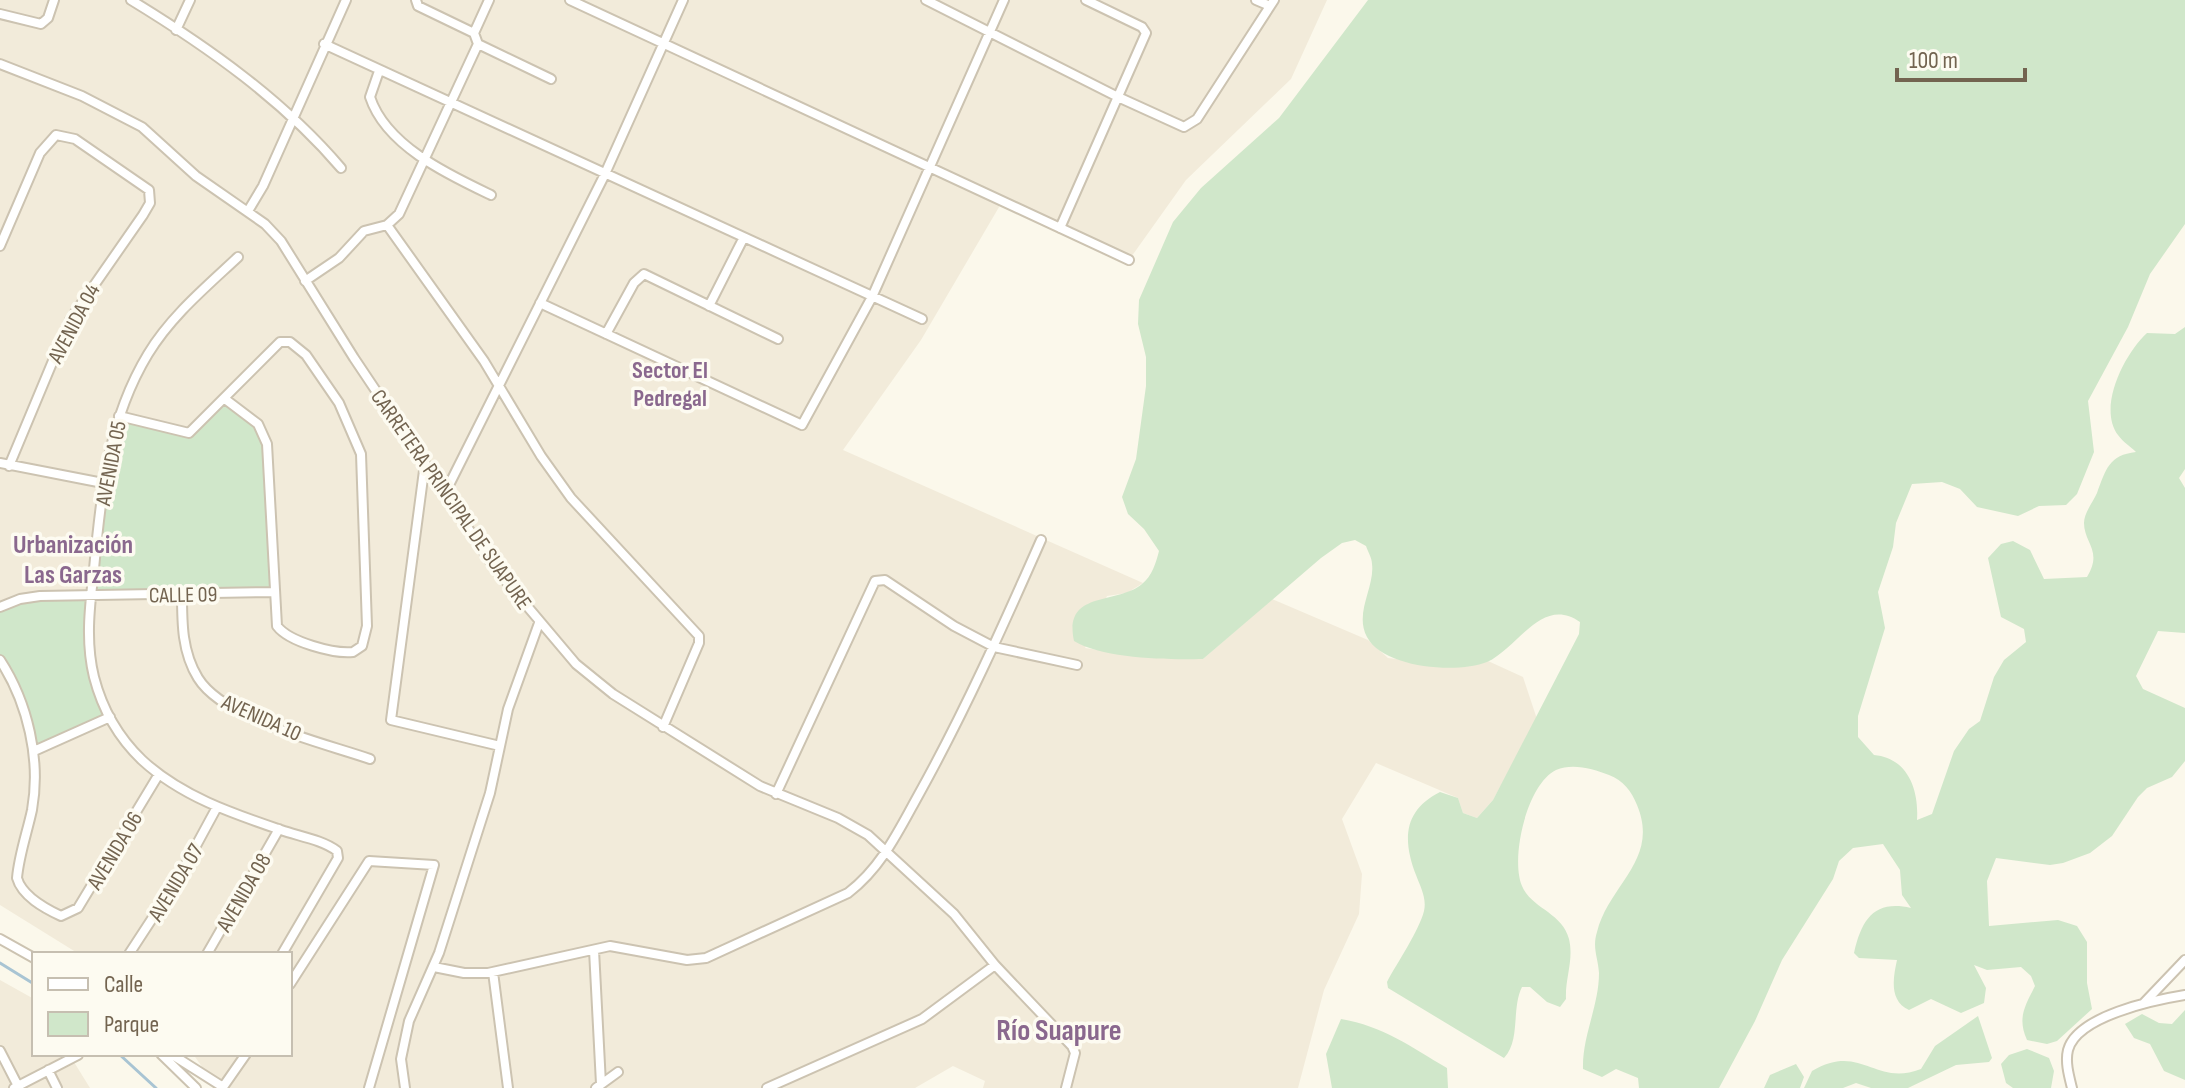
<svg xmlns="http://www.w3.org/2000/svg" width="2185" height="1088" viewBox="0 0 2185 1088" font-family="'Sofia Sans Condensed',sans-serif">
<style>
.residential{fill:#f2ebda}
.green{fill:#d0e7ca}
.lines{fill:none;stroke-linecap:round;stroke-linejoin:round}
.stream{stroke:#a8c4d3;stroke-width:3}
.minor-casing{stroke:#ccc3b1;stroke-width:12}
.minor{stroke:#fff;stroke-width:8}
.labels{text-anchor:middle;stroke-width:7;stroke-linejoin:round;paint-order:stroke}
.street-label{font-size:22px;fill:#736450;stroke:#fdfbf1}
.neighbourhood-label{font-size:24px;font-weight:bold;fill:#8a688e;stroke:#fdfbf1}
.quarter-label{font-size:26px;font-weight:bold;fill:#8a688e;stroke:#fdfbf1}
.district-label{font-size:30px;font-weight:bold;fill:#8a688e;stroke:#fdfbf1}
</style>
<rect width="100%" height="100%" fill="#fbf8eb"/>
<!-- residential -->
<path class="residential" d="M0,0H1327L1291,79L1186,180L1129,260L1002,202L921,340L843,450L1143,583L1127,593L1107,596L1085,648L1148,657L1203,659L1272,599L1368,640L1388,658L1463,667L1488,661L1523,677L1537,719L1493,800L1477,818L1463,813L1458,798L1376,763L1342,819L1362,874L1359,914L1324,990L1298,1088H983L985,1081L953,1066L915,1088H217L193,1054H290V954H79L0,905Z
M0,980L34,999V1054H69L90,1088H0Z"/>
<!-- green -->
<path class="green" d="M1368,0H2185V224L2150,274L2128,327L2088,401L2094,452L2077,494L2066,505L2039,506L2018,516L1977,507L1960,489L1942,482L1912,484L1896,523L1893,547L1878,592L1885,628L1858,716V737L1874,755C1908,758 1919,790 1917,820L1932,814L1954,751L1969,729L1980,721L1994,677L2004,660L2026,642L2024,629L2001,617L1988,558L2001,544L2013,541L2030,550L2044,579L2087,577C2103,551 2084,543 2084,523C2084,513 2093,502 2097,493C2106,469 2109,455 2136,452C2131,447 2123,442 2118,435C2097,407 2125,353 2147,333L2175,334L2185,327V469L2179,478L2185,488V633L2158,631L2136,676L2143,689L2185,708V761L2172,777L2147,788L2138,797L2112,836L2090,853L2063,863L2050,865L1996,858L1987,881L1989,926L2058,920L2077,926L2087,942V983L2092,1009L2057,1041L2047,1044L2027,1040C2017,1018 2025,1006 2035,986L2031,976L2021,967L1987,970L1974,965L1986,988L1984,1003L1961,1013L1931,999L1909,1010C1889,1001 1893,978 1897,960L1859,958L1854,953C1862,918 1875,900 1911,908L1902,895L1900,870L1883,844L1853,848L1839,861L1833,879L1782,960L1755,1021L1719,1088H1639L1638,1078L1616,1069L1602,1077L1583,1069C1582,1036 1599,1006 1599,973C1598,957 1592,948 1597,932C1609,884 1660,860 1637,805C1632,792 1623,780 1609,775C1593,769 1573,763 1556,770C1527,784 1510,858 1522,886C1532,909 1562,912 1569,939C1574,960 1565,978 1566,999L1560,1007L1547,1002L1530,987H1522C1511,1009 1521,1040 1504,1058L1388,988L1387,982C1397,963 1419,931 1424,911C1427,898 1420,886 1416,875C1402,839 1404,810 1440,792L1458,798L1463,813L1477,818L1493,800L1579,634L1580,622C1542,595 1518,648 1487,662C1457,674 1383,668 1367,637C1354,613 1375,587 1372,564C1372,558 1368,552 1366,546L1355,540L1342,543L1321,558L1203,659C1169,660 1104,659 1074,641C1063,590 1117,605 1142,584C1152,576 1156,563 1159,551L1144,529L1128,514L1122,497L1136,459L1146,386V357L1138,324L1139,300L1173,222L1201,188L1279,118Z
M225,399L263,431L273,592L91,596L90,649L110,717L34,751L0,660V607L7,603L91,595L97,534L119,416L183,433Z
M2185,1010V1080L2164,1071L2150,1044L2134,1038L2125,1024L2142,1014L2159,1023L2172,1024Z
M1978,1016L1992,1058L1989,1062L1956,1065L1908,1088H1871L1856,1083L1843,1088H1804L1812,1071C1861,1042 1874,1087 1921,1069L1935,1046Z
M1341,1019C1383,1026 1411,1047 1447,1068L1448,1088H1332L1326,1054Z
M2027,1049L2049,1058L2054,1071L2051,1088H2013L2006,1083L2001,1064L2009,1055Z
M1796,1064L1804,1077L1800,1088H1764L1770,1075Z"/>
<g class="lines">
<!-- stream -->
<path class="stream" d="M0,963L34,984
M119,1054L156,1088"/>
<!-- minor casing -->
<g class="minor-casing">
<path id="minor" d="M131,0C208,47 283,100 341,168
M416,0L418,6L474,33L478,44L551,79
M570,0L1129,260
M926,0L1118,97L1184,127L1197,119L1274,0
M1256,0L1270,6
M0,14L41,24L48,18L54,0
M176,30L190,0
M474,33L489,0
M324,44L922,319
M0,64L82,96L142,127L196,176L265,224L281,241L354,358L494,567L576,664L613,694L760,786L838,818L868,835L954,914L995,965L1072,1046L1075,1053L1066,1088
M379,71L370,97C386,146 449,175 491,195
M248,211L263,186L346,0
M387,225L484,361L541,456L571,498L699,636V643L663,727
M1060,228L1146,33L1142,27L1086,0
M0,246L40,153L56,135L75,139L149,190L150,203L143,215L70,320L9,466
M238,257C206,287 171,316 148,354C108,420 101,493 94,569C90,604 85,641 94,677C102,708 118,737 142,760C181,796 231,813 281,830C298,836 323,840 337,851L338,858L282,954
M305,281L339,258L364,231L387,225L399,214L478,44
M540,303L802,425L872,297L1004,0
M709,306L743,239
M606,334L634,283L644,274L778,339
M119,416L189,433L280,342H290L306,355L339,403L361,454L367,626L362,646L353,652C334,654 289,642 277,626L267,444L258,424L225,399
M0,463L103,483
M425,463L391,720L500,746
M445,493L604,176L683,0
M182,594C182,623 182,652 198,678C224,720 324,743 370,759
M0,607L20,599L40,596L273,592
M0,660C28,703 41,760 32,810C27,833 19,855 17,878C22,896 44,908 61,916L78,908L159,774
M34,751L110,717
M776,794L875,581L885,580L954,626L994,647L1077,665
M0,939L34,958
M594,950L601,1084
M129,954L178,879L217,807
M207,954L279,829
M434,967L464,973H488L610,946L687,960L706,958L848,893C882,867 899,830 919,794C965,711 1003,626 1041,540
M493,972L508,1088
M290,984L369,861L434,865L369,1088
M2144,1003L2185,960
M0,1051L18,1086
M161,1054L196,1088
M171,1054L223,1087L246,1054
M48,1070L57,1088
M14,1088L78,1055
M405,1088L401,1059L409,1021L439,953L490,793L508,709L539,623
M596,1088L618,1072
M767,1088L922,1019L995,965
M2072,1088C2069,1076 2065,1062 2068,1050C2077,1016 2154,1000 2185,995"/>
</g>
<!-- minor -->
<use href="#minor" class="minor"/>
</g>
<g class="labels">
<!-- street labels -->
<g class="street-label">
<text transform="translate(73 323) rotate(-62)" y="8">AVENIDA 04</text>
<text transform="translate(110 463) rotate(-79)" y="8">AVENIDA 05</text>
<text transform="translate(452 499) rotate(55)" y="8">CARRETERA PRINCIPAL DE SUAPURE</text>
<text transform="translate(183 594) rotate(-1)" y="8">CALLE 09</text>
<text transform="translate(262 717) rotate(24)" y="8">AVENIDA 10</text>
<text transform="translate(114 850) rotate(-59)" y="8">AVENIDA 06</text>
<text transform="translate(175 882) rotate(-59)" y="8">AVENIDA 07</text>
<text transform="translate(243 892) rotate(-60)" y="8">AVENIDA 08</text>
</g>
<!-- neighbourhood labels -->
<g class="neighbourhood-label">
<text x="670" y="378">Sector El<tspan x="670" dy="28">Pedregal</tspan></text>
</g>
<!-- quarter labels -->
<g class="quarter-label">
<text x="73" y="553">Urbanización<tspan x="73" dy="30">Las Garzas</tspan></text>
</g>
<!-- district labels -->
<g class="district-label">
<text x="1059" y="1040">Río Suapure</text>
</g>
</g>
<!-- legend -->
<rect x="32" y="952" width="260" height="104" fill="#fdfbf1" stroke="#c6bfb1" stroke-width="2"/>
<rect x="48" y="978" width="40" height="12" fill="#ffffff" stroke="#c6bfb1" stroke-width="2"/>
<text x="104" y="992" font-size="24" fill="#736450">Calle</text>
<rect x="48" y="1012" width="40" height="24" fill="#d0e7ca" stroke="#c6bfb1" stroke-width="2"/>
<text x="104" y="1032" font-size="24" fill="#736450">Parque</text>
<!-- scale -->
<path d="M1897 68v12h128v-12" fill="none" stroke="#736450" stroke-width="4"/>
<text x="1909" y="68" font-size="24" fill="#736450" stroke="#fdfbf1" stroke-width="6" paint-order="stroke">100 m</text>
</svg>
